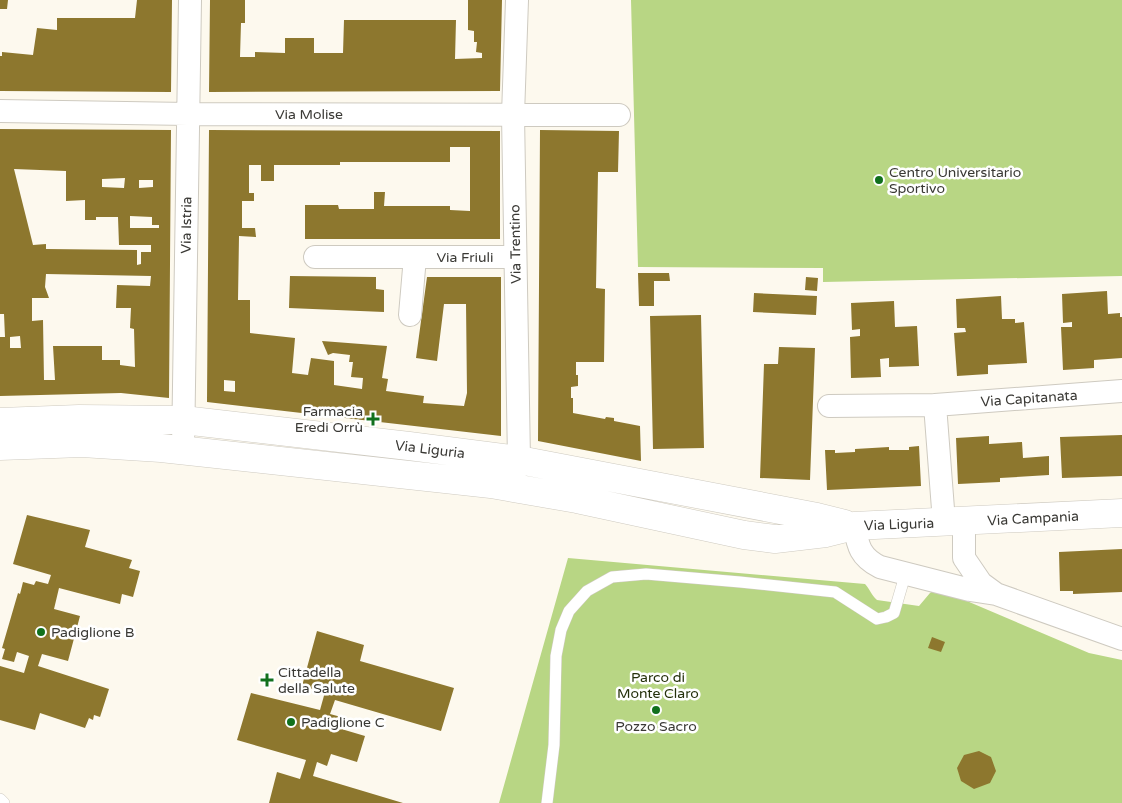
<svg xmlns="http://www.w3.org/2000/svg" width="1122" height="803" viewBox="0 0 1122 803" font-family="'Varela Round',sans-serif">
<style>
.green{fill:#b8d684}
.building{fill:#8d772e;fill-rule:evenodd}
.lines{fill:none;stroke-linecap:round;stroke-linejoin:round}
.service-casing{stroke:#cecac0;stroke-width:12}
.minor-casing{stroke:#cecac0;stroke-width:24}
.tertiary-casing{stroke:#cecac0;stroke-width:29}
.service{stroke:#fff;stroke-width:11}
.minor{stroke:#fff;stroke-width:22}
.tertiary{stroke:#fff;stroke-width:28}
.poi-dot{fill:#11701d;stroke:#fff;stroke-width:2}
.labels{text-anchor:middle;stroke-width:5;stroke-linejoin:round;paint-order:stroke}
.street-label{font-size:14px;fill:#3a3935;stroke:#fff}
.poi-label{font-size:14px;fill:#3a3935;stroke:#fff;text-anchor:start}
.park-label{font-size:14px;fill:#24300b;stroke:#fff}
</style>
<rect width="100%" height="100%" fill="#fdf9ee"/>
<!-- green -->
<path class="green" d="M631,0H1122V276L823,282V268L638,267Z
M568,558L865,584C870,589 871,595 877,600L919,606L930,593L934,590L948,593L1089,653L1122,660V803H499Z"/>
<!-- building -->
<path class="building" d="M0,0H8L7,9H0Z
M137,0H172L171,92L0,91V56H2V52L33,55L37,28L57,30V18H135Z
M210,0H245V23H241L240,57H255V52L285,53V38H314V53H343L344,20H456L455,59L482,58V53L476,52L477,42H474V31L468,30V0H502L500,91L209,92Z
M0,129L171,130L169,398L121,393L0,396V337H5L4,314H0ZM14,169L66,171V201L85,200V220H96V217H118L119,245H151V252H141V264L137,265V250L46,249V244L33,245ZM125,178L124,188L102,187V179ZM139,180H153V187L139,188ZM130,216L152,217V225H159V228H130ZM46,274L151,276L150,286L117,285L116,308H131L130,328L134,329L135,367L120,365V360H102V346H53L55,380H44L43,320L32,321V298H49L45,287ZM20,336L21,348H10V337Z
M209,130L500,131V239H305V205H338L339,209H374V192H385L384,206H450V210L470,211V147H450V162H340V165H274V181H261V165H249V193H254V201H242V228H255L256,237L239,236L238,300H250V333L295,338L292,373L308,375L311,358L334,361V385L362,389L363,378L351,377L353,362H349L350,355L333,353L328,355L322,341L387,346L382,378L388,379L386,391L424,396L423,403L464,406L467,393L466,304H444L437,361L416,358L427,277H501V436L207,402ZM224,380L235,381V392L224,391Z
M540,130L619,131L618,172H598L596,288L605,289L604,362H576V375H578V386L571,387V398H573V413L605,419L606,417L614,418V421L640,426L641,461L538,441Z
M638,273H669L670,281H654V306H639Z
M290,276L376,277V289L384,290V312L289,308Z
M806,277L818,278L817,291L805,290Z
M1107,291L1108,314L1120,313V317H1122V358L1094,360V368L1063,370L1061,327H1072V322L1063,323L1062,294Z
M754,293L817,296L816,315L753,312Z
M1001,296L1002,319H1015V323L1024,322L1027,363L988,365V374L957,376L954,333L966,332L965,328H957L956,299Z
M894,301L895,327L917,326L919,366L889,367V358L880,359L881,377L851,378L850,337L860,336V329L852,330L851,303Z
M701,315L704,448L653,449L650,316Z
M779,347L815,348L810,480L760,478L764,364H778Z
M1122,435V476L1062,478L1060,437Z
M989,436V444L1022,442L1023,458L1049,456V475L1000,478V482L958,484L956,438Z
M919,446L921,486L827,490L825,450H835V453L855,452V449L889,447V450H909V447Z
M27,515L90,530L85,547L132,560L129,568L140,571L133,597L122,594L120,604L59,588L54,609L80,616L68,661L42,654L38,666L109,689L100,717L94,715L93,720L89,718L85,728L40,713L35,730L0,720V666L24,673L29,656L17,652L14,662L2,659L5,649L2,648L18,593L20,594L23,582L34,585L36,581L48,584L51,575L13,564Z
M1122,549V592L1073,594V591H1060L1059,552Z
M317,631L364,645L360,661L454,688L441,731L335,700L330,714L341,717L338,728L365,736L357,762L331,754L327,766L317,762L313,776L403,803H269L277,772L300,779L306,760L237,740L251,693L320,710L325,692L302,686Z
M932,637L945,642L941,652L928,648Z
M979,751L991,757L996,771L990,783L974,789L961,781L957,768L964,755Z"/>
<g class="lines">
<!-- service casing -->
<g class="service-casing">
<path id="service" d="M0,799L4,803
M547,803L554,745L556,656L561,630L569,611L587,591L612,577L646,574L740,582L835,592L877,619L886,617L894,613L906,572"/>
</g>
<!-- minor casing -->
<g class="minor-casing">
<path id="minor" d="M0,111L188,114L619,115
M315,257H515
M410,315L415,257
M829,406L935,405
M183,450L190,0
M514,476L519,460L513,115L517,0
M964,521V558L981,583L996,594
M944,522L935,405L1122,391
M854,526C858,546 860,557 880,567L970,590L996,594L1122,639"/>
</g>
<!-- tertiary casing -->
<g class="tertiary-casing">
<path id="tertiary" d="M0,422L79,419L183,420L409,446L519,460L817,517L845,524
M0,446L82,443L161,448L491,484L577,499L744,535L775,539L826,533L854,526L1122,513"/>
</g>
<!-- service -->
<use href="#service" class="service"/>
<!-- minor -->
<use href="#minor" class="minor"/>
<!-- tertiary -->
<use href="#tertiary" class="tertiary"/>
</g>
<!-- markers -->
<g class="poi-dot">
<circle cx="879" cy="180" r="5"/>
<path d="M370.5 411.5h5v5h5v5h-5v5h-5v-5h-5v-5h5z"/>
<circle cx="41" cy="632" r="5"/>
<path d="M264.5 672.5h5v5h5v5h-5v5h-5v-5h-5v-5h5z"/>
<circle cx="656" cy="710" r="5"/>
<circle cx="291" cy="722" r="5"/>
</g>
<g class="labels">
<!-- street labels -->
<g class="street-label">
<text x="309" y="119">Via Molise</text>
<text transform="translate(186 225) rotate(-89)" y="5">Via Istria</text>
<text transform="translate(515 244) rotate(-91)" y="5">Via Trentino</text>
<text x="465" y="262">Via Friuli</text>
<text transform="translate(1029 398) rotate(-4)" y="5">Via Capitanata</text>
<text transform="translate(430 449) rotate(7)" y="5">Via Liguria</text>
<text transform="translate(1033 518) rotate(-3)" y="5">Via Campania</text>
<text transform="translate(899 524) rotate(-2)" y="5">Via Liguria</text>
</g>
<!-- poi labels -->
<g class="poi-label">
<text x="889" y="177">Centro Universitario<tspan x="889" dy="16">Sportivo</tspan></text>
<text x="363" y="416" text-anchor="end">Farmacia<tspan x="363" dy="16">Eredi Orrù</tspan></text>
<text x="51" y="637">Padiglione B</text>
<text x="278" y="677">Cittadella<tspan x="278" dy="16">della Salute</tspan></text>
<text x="301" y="727">Padiglione C</text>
<text x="656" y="731" text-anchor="middle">Pozzo Sacro</text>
</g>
<!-- park labels -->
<g class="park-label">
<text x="658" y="682">Parco di<tspan x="658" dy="16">Monte Claro</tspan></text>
</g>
</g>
</svg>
